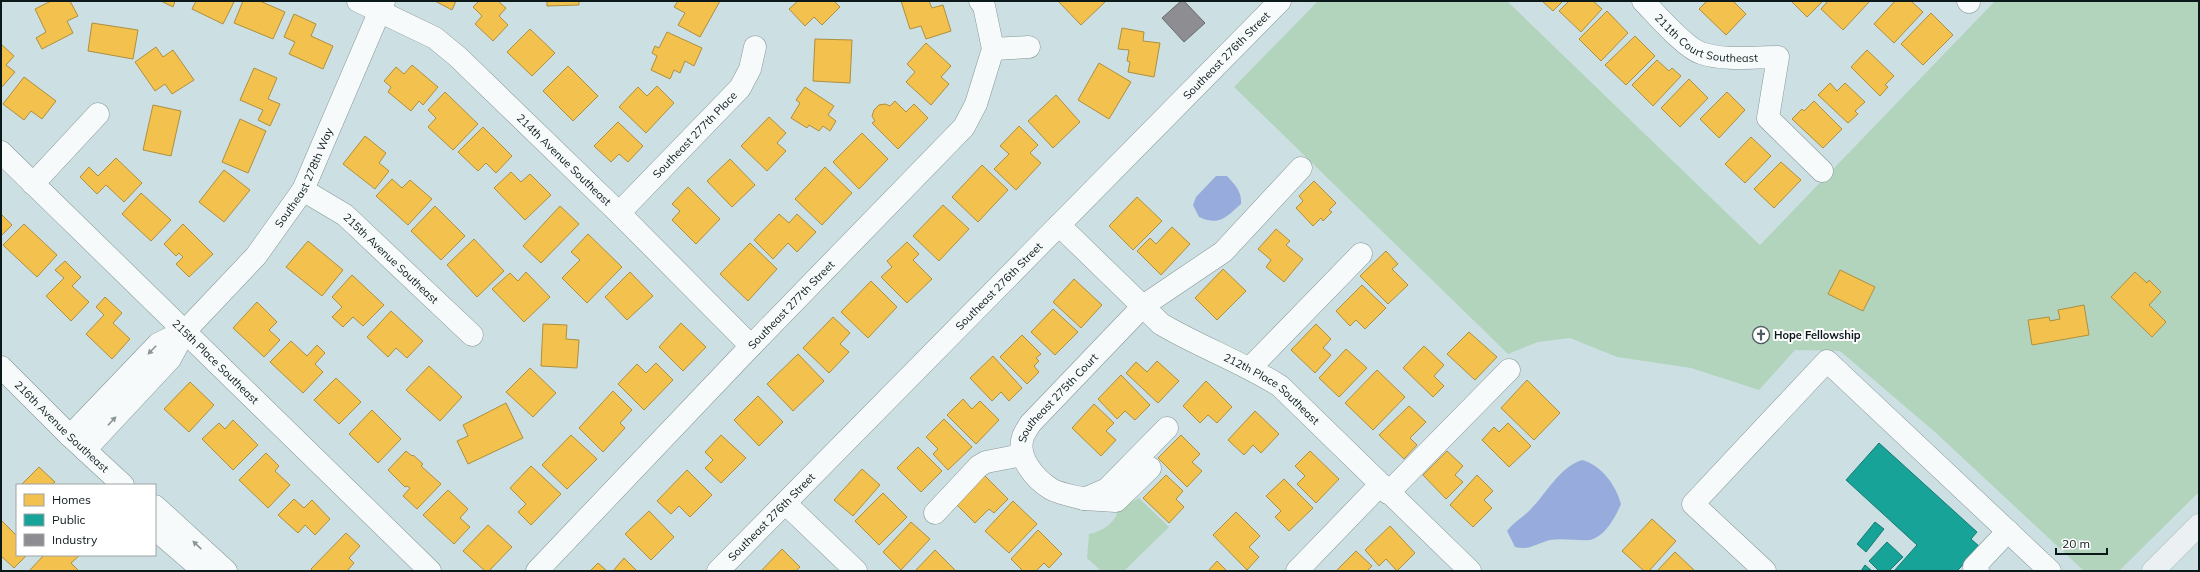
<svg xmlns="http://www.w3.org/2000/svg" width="2200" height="572" viewBox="0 0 2200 572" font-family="Mulish,sans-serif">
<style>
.green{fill:#b3d4bc}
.water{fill:#97acdc}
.homes{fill:#f2c14e;stroke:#ad8f3f}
.public{fill:#17a398;stroke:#147a72}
.industry{fill:#8d8d92;stroke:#666a6e}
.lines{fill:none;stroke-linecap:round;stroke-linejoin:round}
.minor-casing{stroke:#869597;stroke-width:23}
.major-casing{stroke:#b3bdbe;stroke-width:23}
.minor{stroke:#f7fafb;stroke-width:22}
.major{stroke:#ebf1f3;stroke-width:22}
.oneway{fill:#8d9596}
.labels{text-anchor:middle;stroke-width:4;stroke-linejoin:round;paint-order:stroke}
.street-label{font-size:11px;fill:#0c191b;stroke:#fff}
.poi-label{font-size:11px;font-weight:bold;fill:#0c191b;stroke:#fff;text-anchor:start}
</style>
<rect width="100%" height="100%" fill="#cce0e3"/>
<!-- green -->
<path class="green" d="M1318,1H1507L1760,245L1995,1H2199V492L2119,571H2084L1936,433L1840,351L1795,350L1759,390L1691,368L1617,357L1570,338L1538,342L1508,354L1234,87Z
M1139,498L1169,527L1124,571H1101L1087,558L1089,534C1101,532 1117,522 1118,509Z"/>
<!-- water -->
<path class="water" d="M1216,176H1227C1235,185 1242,191 1241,204C1225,218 1220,226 1199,217L1193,205L1196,197Z
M1582,460C1601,465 1616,485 1621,504C1616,516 1605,537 1590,540C1577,541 1563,538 1550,540C1537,543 1529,551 1515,547L1507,531C1513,523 1521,518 1528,512C1545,496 1559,467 1582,460Z"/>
<!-- homes -->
<path class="homes" d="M51,1H70L78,16L67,21L73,33L42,49L36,38L46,32L35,9Z
M161,1H175L173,7Z
M196,1H232L234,2L223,24L192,9Z
M243,1H260L285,12L273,39L234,23Z
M435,1H456L452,10Z
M479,1H498L506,8L499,16L508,25L493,41L475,24L482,16L473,7Z
M547,1H579V5L547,6Z
M678,1H720L700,37L678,25L685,13L674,7Z
M798,1H834L840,7L822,25L814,17L805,26L789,9Z
M901,1H929L932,8L943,5L951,31L926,39L921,26L910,29Z
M1058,1H1106L1081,25Z
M1542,1H1563L1553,11Z
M1569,1H1593L1602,9L1581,32L1559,11Z
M1707,1H1733L1746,14L1726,35L1699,9Z
M1791,1H1823L1807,17Z
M1828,1H1870L1843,30L1821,9Z
M1895,1H1911L1923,12L1894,43L1874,24Z
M1607,11L1628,33L1601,61L1579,39Z
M1931,13L1953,35L1923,65L1901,44Z
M294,14L316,24L311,36L333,46L323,69L289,54L295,42L284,37Z
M92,23L138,30L133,59L88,51Z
M1122,28L1144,32L1143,41L1160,43L1154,77L1128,72L1130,62L1127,61L1129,50L1118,49Z
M530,29L555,53L532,76L507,52Z
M667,32L702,48L694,66L685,61L680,73L674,70L670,79L651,70L657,56L652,53L655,46L659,48Z
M1635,36L1655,56L1626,85L1605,65Z
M815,39L852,40L850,83L813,81Z
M926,43L951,66L941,77L949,84L931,105L906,82L915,72L907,64Z
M1,44L14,56L6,65L15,72L1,88Z
M156,47L163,57L173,50L194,80L172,94L165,84L155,91L135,62Z
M1867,50L1894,76L1885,85L1888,87L1880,96L1851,67Z
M1657,60L1669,71L1672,68L1681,76L1653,106L1632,85Z
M1099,63L1131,82L1109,119L1078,100Z
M412,65L438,87L423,105L419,101L411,111L388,92L391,87L384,81L396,67L404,74Z
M568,66L598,96L573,121L543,91Z
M254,68L277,78L268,99L280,104L270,126L258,120L263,110L240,100Z
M24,77L56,101L42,119L31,111L24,120L3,104Z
M1689,79L1708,98L1680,127L1661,108Z
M1830,83L1837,91L1845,83L1865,102L1855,111L1858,114L1848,123L1818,95Z
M657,86L674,103L646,133L619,107L638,87L647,96Z
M805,87L834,106L828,115L836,121L830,131L823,126L819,131L809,125L807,128L791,118L800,103L796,100Z
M445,92L478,124L453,150L428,127L436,118L428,110Z
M1727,92L1745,110L1719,138L1700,119Z
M1056,95L1080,122L1053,148L1028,121Z
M895,101L906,112L914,104L928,118L898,149L872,123L875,121L872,116L874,110L879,105L885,104L890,106Z
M1814,101L1842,129L1823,148L1792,119L1802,109L1804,111Z
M153,105L181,111L171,156L143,150Z
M769,117L786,133L777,143L786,151L767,171L741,146Z
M240,119L266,131L248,173L222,162Z
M618,122L643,146L628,162L619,154L611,162L594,146Z
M1019,126L1038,145L1030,153L1041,163L1016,190L994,169L1009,154L1000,146Z
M483,127L512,156L496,173L486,163L478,171L458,152Z
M862,133L888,159L859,189L833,162Z
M365,136L386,153L379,163L389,171L375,189L343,164Z
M1751,137L1771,156L1745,183L1725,164Z
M116,158L142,183L124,202L106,185L97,194L80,177L89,167L98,176Z
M730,159L755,185L732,207L707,181Z
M1781,162L1801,180L1774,208L1754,189Z
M982,165L1008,190L978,222L952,197Z
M825,167L852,193L822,225L795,199Z
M224,170L250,190L224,222L199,202Z
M511,172L521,182L530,174L551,195L525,220L494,188Z
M392,179L402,188L410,180L432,199L408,225L376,196Z
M1314,181L1336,203L1329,210L1332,212L1323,221L1321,218L1313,226L1296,208L1303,201L1299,196Z
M688,187L720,219L696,244L672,220L680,211L672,204Z
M141,193L171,220L151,241L122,214Z
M1137,197L1162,221L1133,250L1109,226Z
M943,205L969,229L939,261L913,236Z
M435,206L465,236L441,260L411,231Z
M560,206L579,224L541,263L523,246Z
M1,214L12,225L1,236Z
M779,214L789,223L797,214L816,232L797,252L788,243L773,259L754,240Z
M24,224L57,255L37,277L3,245Z
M183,224L213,254L189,277L176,264L183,257L179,253L176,256L164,244Z
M1172,227L1190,244L1161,275L1137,251L1150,238L1156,244Z
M1276,229L1290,241L1286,245L1303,259L1284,282L1266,267L1271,260L1258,249Z
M588,234L622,267L587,303L562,278L580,260L571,252Z
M474,239L504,271L477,297L447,265Z
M308,241L343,270L322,296L286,267Z
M907,242L919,254L913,260L932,279L907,303L881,277L892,267L887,261Z
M750,243L777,269L748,301L720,274Z
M1386,251L1398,264L1392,269L1408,285L1388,304L1360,276Z
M65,261L81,277L72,286L89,302L71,321L46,296L64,278L55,270Z
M1223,269L1246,291L1217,320L1195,298Z
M1840,270L1875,287L1863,311L1828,294Z
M526,272L550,297L524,322L492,289L510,273L518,281Z
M630,272L653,296L627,320L605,297Z
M2135,272L2147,283L2149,280L2161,292L2149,305L2166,322L2152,337L2111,297Z
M352,275L384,305L363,326L353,317L343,327L332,317L342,307L332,297Z
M1074,279L1102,305L1081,328L1053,302Z
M871,281L897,307L868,338L841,312Z
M1362,285L1386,308L1365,329L1356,320L1350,326L1336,311Z
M105,297L122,313L113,323L130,339L112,359L86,334L104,315L96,307Z
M257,302L277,322L269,330L280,340L264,357L233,328Z
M2084,305L2089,335L2032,345L2028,320L2049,317L2050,321L2060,319L2058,310Z
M1053,309L1078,332L1055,355L1031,332Z
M391,311L423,341L407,358L396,348L388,357L367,337Z
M833,317L850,333L840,344L849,352L829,373L803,348Z
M681,323L706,347L683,371L659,347Z
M543,324L567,325L566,339L579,340L577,368L541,366Z
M1316,324L1331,339L1323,348L1331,355L1315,373L1291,350Z
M1469,332L1497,357L1475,380L1447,354Z
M1022,335L1041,354L1036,358L1039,361L1034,366L1039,372L1027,384L1000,357Z
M291,341L307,356L317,345L325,353L315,364L323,372L303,393L270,362Z
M1424,346L1444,365L1434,376L1444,386L1433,397L1403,368Z
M1346,349L1367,368L1339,397L1319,378Z
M798,354L824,381L793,411L767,384Z
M993,356L1022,388L1009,401L1001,392L992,401L970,378Z
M1157,361L1179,381L1158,403L1126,373L1136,362L1147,372Z
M656,363L673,380L644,410L618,384L637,364L646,373Z
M429,366L462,397L440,421L406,390Z
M530,368L556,393L533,417L506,392Z
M1377,370L1405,397L1373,430L1345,403Z
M1121,375L1150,405L1135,420L1125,411L1117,419L1098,399Z
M336,378L361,402L339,424L314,400Z
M1527,380L1560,413L1534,440L1501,408Z
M1206,381L1232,407L1217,423L1208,415L1200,423L1183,406Z
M190,382L214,405L189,432L164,409Z
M613,391L632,410L620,423L625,428L603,452L579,428Z
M758,396L783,422L759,446L734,420Z
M963,399L972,409L980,401L999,420L976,444L947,415Z
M506,403L523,438L468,464L457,441L468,436L463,425Z
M1094,404L1114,423L1106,431L1116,440L1101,456L1072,428Z
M1409,406L1426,422L1410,438L1417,445L1404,459L1379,435Z
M372,410L401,439L378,463L349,434Z
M1255,411L1279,434L1261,453L1253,445L1244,455L1228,440Z
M944,419L972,447L948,470L933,454L938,449L926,437Z
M233,420L258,445L233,470L202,439L219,423L225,429Z
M1508,423L1531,446L1509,467L1482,440L1494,427L1499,432Z
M571,435L597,459L567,489L542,465Z
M721,435L746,458L721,483L705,468L713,460L705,452Z
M1181,435L1200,454L1192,462L1202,471L1187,487L1158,458Z
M918,447L942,471L921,492L897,468Z
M406,451L412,456L413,455L423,464L421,466L441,484L417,509L403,496L410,488L407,486L405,487L388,470Z
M1310,451L1339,479L1316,503L1297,484L1305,476L1295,466Z
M1447,451L1463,466L1455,475L1463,482L1446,499L1423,475Z
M266,453L279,466L275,471L290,485L268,508L239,480Z
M531,466L561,494L531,525L518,512L526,504L510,488Z
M39,467L55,482L51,485H21Z
M862,469L880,485L853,516L834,500Z
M687,470L712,495L690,517L679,506L671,514L657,501Z
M1166,475L1183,491L1176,499L1184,507L1169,523L1143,498Z
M1477,475L1493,491L1484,500L1492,508L1473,527L1450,505Z
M985,476L1008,499L994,513L989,509L975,523L956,504Z
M1284,479L1313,508L1289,531L1275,517L1281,511L1266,496Z
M448,490L468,509L460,518L470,527L454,544L423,515Z
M883,493L907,517L879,545L855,521Z
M294,499L304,508L312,500L330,519L315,535L305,525L298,533L278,515Z
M1013,501L1037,524L1009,553L985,531Z
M649,511L674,537L651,560L625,534Z
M1236,512L1260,536L1249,547L1259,557L1247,570L1213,535Z
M1652,519L1676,541L1649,571H1644L1622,551Z
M1,520L17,536V555H27L14,568L1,556Z
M911,522L930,539L901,570L883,552Z
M488,525L512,547L489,571H485L463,551Z
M1390,526L1415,553L1397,571L1386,559L1379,566L1365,550Z
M1038,530L1062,554L1049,568L1044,563L1036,571H1023L1011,559Z
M346,533L360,546L349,558L354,563L347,571H313L311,569Z
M782,549L800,567L796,571H761Z
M935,550L956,571H915Z
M1356,551L1372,566L1367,571H1336Z
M1675,552L1695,571H1657Z
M44,555H80L71,563L79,571H29Z
M624,558L637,571H613Z
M1217,561L1227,571H1208Z
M598,563L607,571H590Z"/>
<!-- public -->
<path class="public" d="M1879,443L1977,532L1971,539L1980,547L1957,571H1894L1917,545L1846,480Z
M1875,522L1884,529L1866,552L1857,544Z
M1887,542L1903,557L1889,571H1879L1869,561Z
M1865,565L1872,571H1861Z"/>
<!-- industry -->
<path class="industry" d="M1181,1H1184L1205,23L1184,42L1162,18Z"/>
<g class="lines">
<!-- minor casing -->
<g class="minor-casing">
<g id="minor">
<path id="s1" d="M358,1L435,38L458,57L619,213L751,346"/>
<path id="s2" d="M1643,1C1656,14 1685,48 1701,53C1724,61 1753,57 1778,57L1768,118L1822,171"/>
<path d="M1968,1L1969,2"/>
<path d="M993,49L1029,47"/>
<path id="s3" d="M1,152L430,571"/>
<path d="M33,184L98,114"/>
<path id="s4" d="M303,190L345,215L472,335"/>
<path id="s5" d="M619,213L740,88L750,69L755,47"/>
<path id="s6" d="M1059,225L1161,324C1200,347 1242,362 1280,386L1470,571"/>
<path id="s7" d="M1,367L70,436L123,485"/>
<path d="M1250,368L1361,254"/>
<path d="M70,436L158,344L185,331"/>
<path id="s8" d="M85,450L170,359L185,331L256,256L303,190L384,1"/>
<path d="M1150,468L1116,501L1084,499L1107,489L1167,428"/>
<path d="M1388,493L1509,370"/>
<path id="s9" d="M1084,499C1074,496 1060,494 1051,489C1035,479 1016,457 1023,437C1024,433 1028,428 1030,424L1143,306L1223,252L1301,168"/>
<path d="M785,503L856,571"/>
<path d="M155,506L226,571"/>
<path d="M935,513L979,466L986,462L1022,455"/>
<path d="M155,525L163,536L204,571"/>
<path id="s10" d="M537,571L751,346L964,127L976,104L993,49L984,6L980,1"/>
<path id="s11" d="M718,571L1280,1"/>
<path d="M1297,571L1380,485"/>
<path d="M1765,571L1693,504L1827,361L2050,571"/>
<path d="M1978,571L1974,567L2008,531"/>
</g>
</g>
<!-- major casing -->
<g class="major-casing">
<path id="major" d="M2153,571L2199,525"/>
</g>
<!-- minor -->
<use href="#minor" class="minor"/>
<!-- major -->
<use href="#major" class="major"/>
</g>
<!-- one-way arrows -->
<defs><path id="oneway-solid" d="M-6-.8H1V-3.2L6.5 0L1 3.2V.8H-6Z"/></defs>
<g class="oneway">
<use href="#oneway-solid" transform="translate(152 350) rotate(134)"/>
<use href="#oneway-solid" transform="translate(112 421) rotate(-47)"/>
<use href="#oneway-solid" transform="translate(197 545) rotate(-137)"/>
</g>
<!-- icons -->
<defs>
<g id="church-ring" transform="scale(0.9)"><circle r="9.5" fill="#fff" stroke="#4f5f61" stroke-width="1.5"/><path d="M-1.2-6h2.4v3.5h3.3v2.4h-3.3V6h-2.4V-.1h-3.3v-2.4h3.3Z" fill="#4f5f61"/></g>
</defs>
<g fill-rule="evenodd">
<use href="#church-ring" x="1761" y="335"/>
</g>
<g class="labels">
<!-- street labels -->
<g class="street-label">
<text dy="4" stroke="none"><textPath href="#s2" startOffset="78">211th Court Southeast</textPath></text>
<text dy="4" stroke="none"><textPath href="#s11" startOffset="724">Southeast 276th Street</textPath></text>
<text dy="4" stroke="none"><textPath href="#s5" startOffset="109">Southeast 277th Place</textPath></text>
<text dy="4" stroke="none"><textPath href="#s1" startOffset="263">214th Avenue Southeast</textPath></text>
<text dy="4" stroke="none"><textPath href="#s8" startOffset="352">Southeast 278th Way</textPath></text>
<text dy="4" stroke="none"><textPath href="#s4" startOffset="112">215th Avenue Southeast</textPath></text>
<text dy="4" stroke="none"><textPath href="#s11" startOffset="400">Southeast 276th Street</textPath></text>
<text dy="4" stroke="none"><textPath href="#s10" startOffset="368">Southeast 277th Street</textPath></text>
<text dy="4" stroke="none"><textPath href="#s3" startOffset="300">215th Place Southeast</textPath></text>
<text dy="4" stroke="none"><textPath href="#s6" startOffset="271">212th Place Southeast</textPath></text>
<text dy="4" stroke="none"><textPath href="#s9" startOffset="150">Southeast 275th Court</textPath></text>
<text dy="4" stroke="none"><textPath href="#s7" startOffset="85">216th Avenue Southeast</textPath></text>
<text dy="4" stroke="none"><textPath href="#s11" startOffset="76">Southeast 276th Street</textPath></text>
</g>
<!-- poi labels -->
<g class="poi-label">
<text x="1774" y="339">Hope Fellowship</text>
</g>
</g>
<!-- border -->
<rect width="2200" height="572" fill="none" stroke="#0c191b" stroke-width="4"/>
<!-- legend -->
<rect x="16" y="484" width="140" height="72" fill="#ffffff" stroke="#9ea3a4"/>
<rect x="24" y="494" width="20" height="12" fill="#f2c14e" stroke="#9ea3a4"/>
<text x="52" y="504" font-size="12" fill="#0c191b">Homes</text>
<rect x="24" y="514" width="20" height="12" fill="#17a398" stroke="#9ea3a4"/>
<text x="52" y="524" font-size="12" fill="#0c191b">Public</text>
<rect x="24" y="534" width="20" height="12" fill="#8d8d92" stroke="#9ea3a4"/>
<text x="52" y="544" font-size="12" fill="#0c191b">Industry</text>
<!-- scale -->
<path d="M2056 548v6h51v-6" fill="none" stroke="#0c191b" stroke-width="2"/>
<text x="2062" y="548" font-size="12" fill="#0c191b" stroke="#ffffff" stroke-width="3" paint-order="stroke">20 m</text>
</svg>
